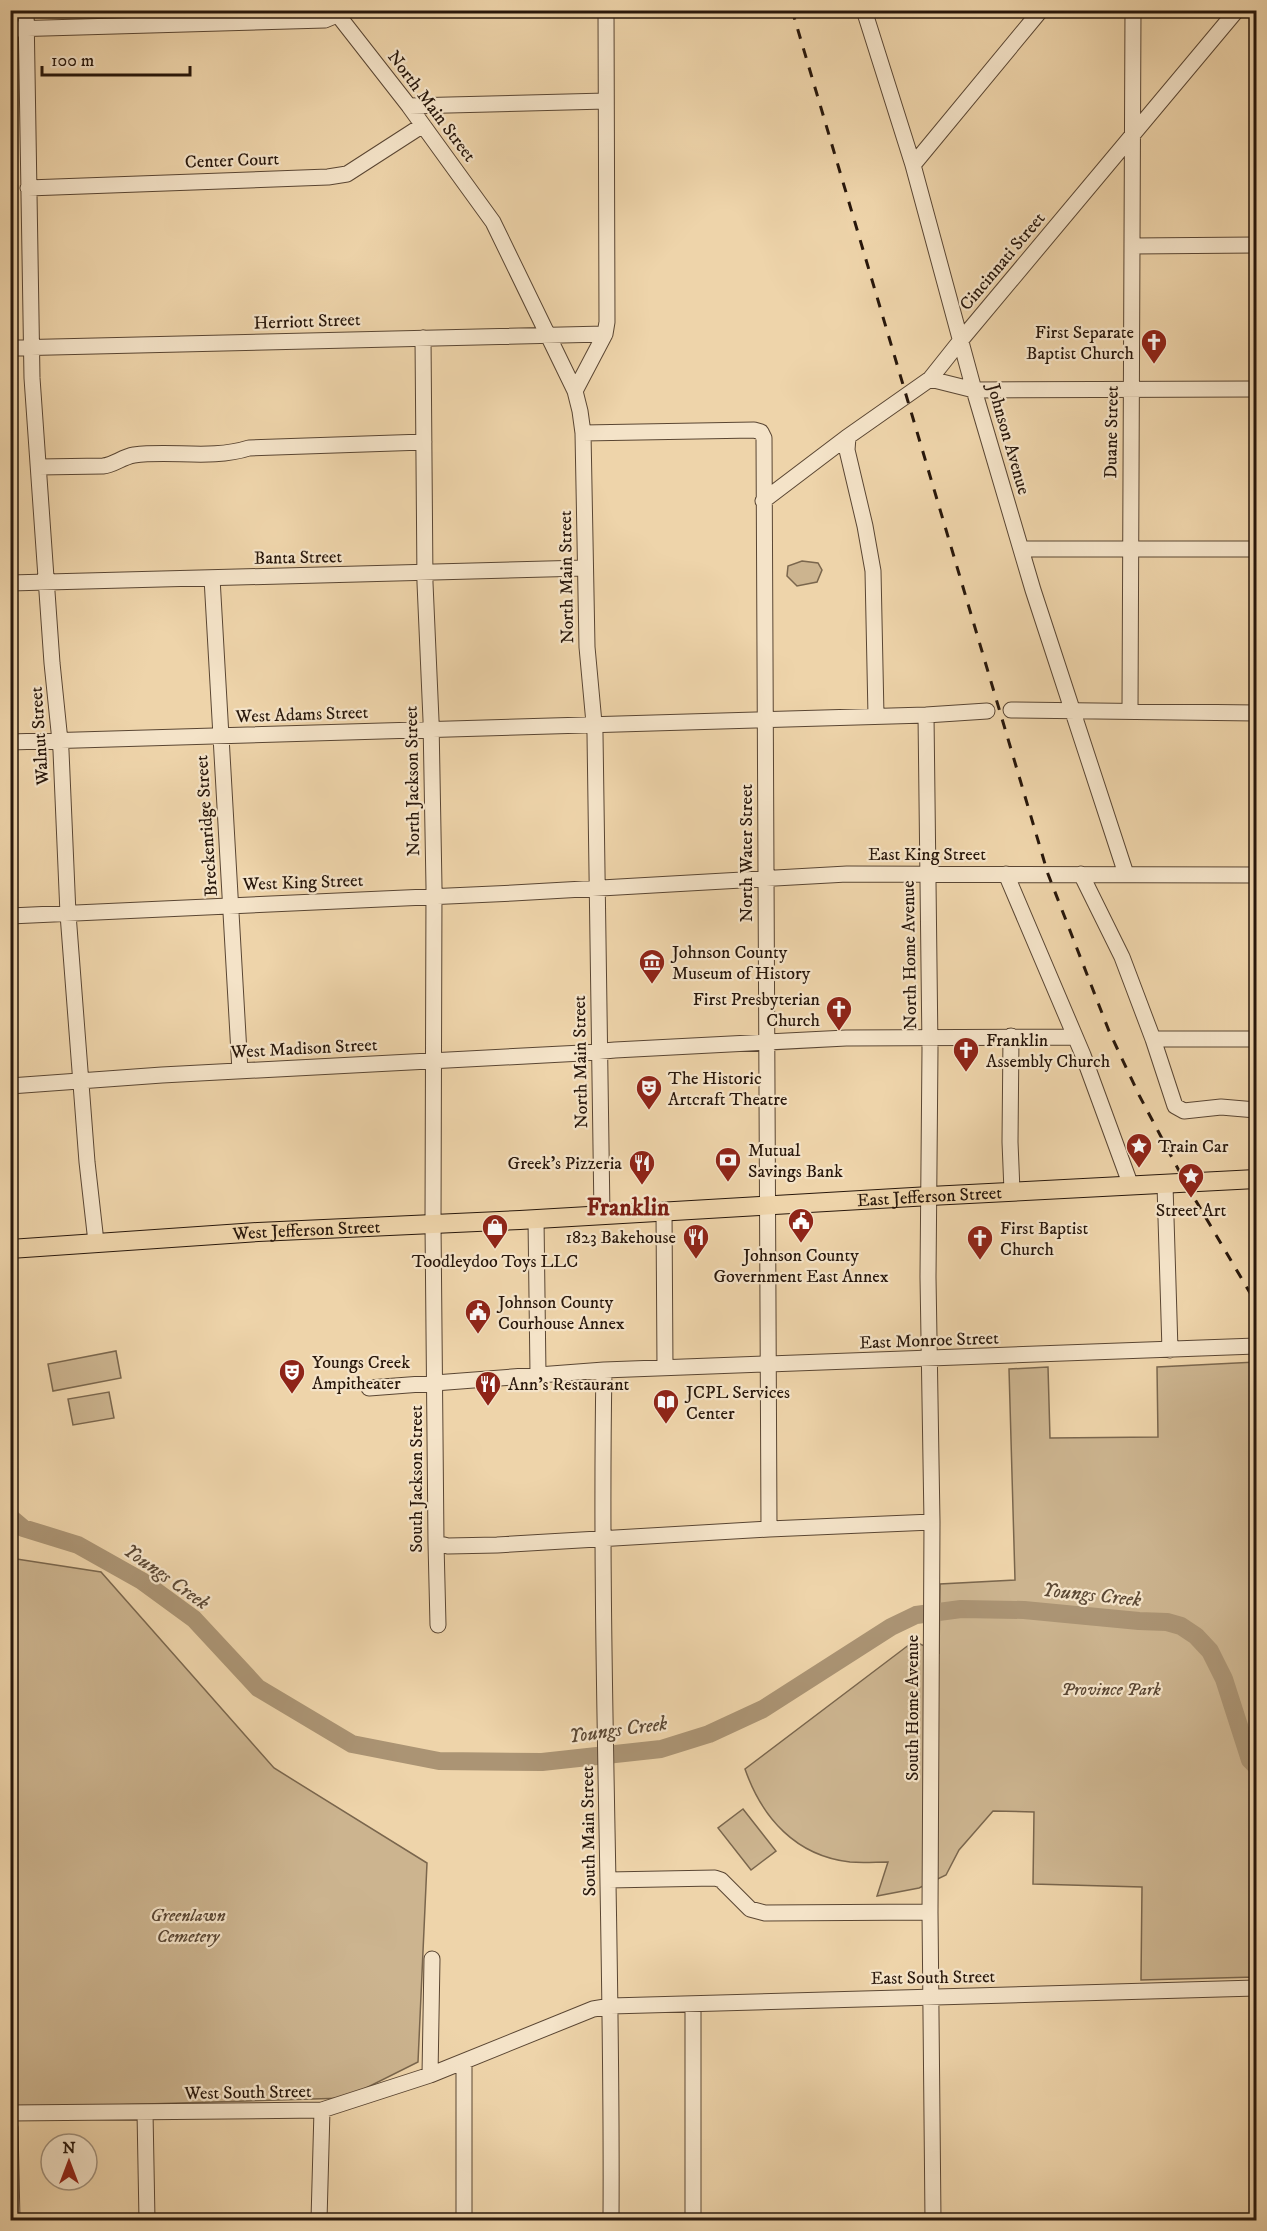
<svg xmlns="http://www.w3.org/2000/svg" width="1267" height="2231" viewBox="0 0 1267 2231" font-family="'IM FELL DW Pica',serif">
<style>
.green{fill:#ccb48f;stroke:#7a664d;stroke-width:1.5}
.lines{fill:none;stroke-linecap:round;stroke-linejoin:round}
.river{stroke:#ab9474;stroke-width:18}
.minor-casing{stroke:#5a4633;stroke-width:17}
.major-casing{stroke:#28170b;stroke-width:20}
.minor{stroke:#f4e3c8;stroke-width:15}
.major{stroke:#eed4aa;stroke-width:18}
.rail{stroke:#28170b;stroke-width:3;stroke-dasharray:10 10;stroke-linecap:butt}
.labels{text-anchor:middle;stroke-width:4.5;stroke-linejoin:round;paint-order:stroke}
.street-label{font-size:18px;fill:#28170b;stroke:#f4e3c8}
.poi-label{font-size:18px;fill:#28170b;stroke:#f4e3c8;text-anchor:start}
.park-label{font-size:18px;font-style:italic;fill:#594633;stroke:#f4e3c8}
.water-label{font-size:20px;font-style:italic;fill:#5c4935;stroke:#f4e3c8}
.district-label{font-size:24px;font-weight:bold;fill:#7a1f14;stroke:#f4e3c8}
</style>
<rect width="100%" height="100%" fill="#eed4aa"/>
<filter id="stains"><feTurbulence type="fractalNoise" baseFrequency=".00333" numOctaves="4"/><feColorMatrix values="0 0 0 0 .2 0 0 0 0 .09 0 0 0 0 .02 0 0 0 .5 -.17"/></filter>
<radialGradient id="worn" r=".72"><stop offset=".6" stop-color="#630" stop-opacity="0"/><stop offset="1" stop-color="#630" stop-opacity=".3"/></radialGradient>
<!-- green -->
<path class="green" d="M802,561L818,563L822,570L817,582L797,586L787,576L788,566Z
M116,1351L121,1378L53,1391L48,1364Z
M1256,1362V1977L1141,1980L1142,1887L1033,1884L1034,1812L993,1811L959,1850L946,1875L919,1888L877,1896L888,1862C876,1862 863,1863 850,1862C796,1856 762,1818 745,1769L914,1641L939,1653L940,1584L1015,1580L1009,1369L1048,1367L1050,1438L1158,1437L1157,1367Z
M109,1392L114,1418L73,1425L68,1399Z
M10,1558L101,1572L274,1768L427,1863L418,2062L346,2098L11,2108Z
M743,1809L776,1851L751,1870L718,1828Z"/>
<g class="lines">
<!-- river -->
<path class="river" d="M10,1517L23,1528L78,1545L142,1581L194,1619L258,1688L352,1744L439,1761L542,1762L661,1749L709,1734L763,1709L891,1627L916,1615L961,1609L1024,1610L1139,1621L1167,1622L1181,1626L1196,1636L1210,1651L1224,1679L1250,1760L1256,1766"/>
<!-- minor casing -->
<g class="minor-casing">
<path id="minor" d="M26,10L32,378L52,663L61,751L68,914L87,1162L96,1242
M334,10L409,106L493,222L575,391L580,411L583,433L587,647L595,734L602,1215
M864,10L913,165L974,390L1033,590L1126,874
M10,29L325,20L337,15
M409,106L606,101
M913,165L1041,10
M28,188L328,177L347,174L423,125
M1133,246L1256,245
M423,338L425,583L431,720L434,887L433,1224L436,1543L438,1625
M10,348L605,334
M930,379L974,390L1256,389
M575,391L605,334L607,322L606,10
M583,433L754,430L761,432L764,438L769,1529
M848,437L847,450L865,526L873,571L876,716
M39,467L103,466C114,465 122,457 134,455C173,450 211,460 249,448L424,442
M763,501L846,438L930,379L961,340L1237,10
M1021,549H1256
M212,578L240,1071
M10,583L585,568
M1011,710L1256,713
M1130,711L1133,10
M926,715L930,1049L928,1277L932,1522L930,1912L933,2220
M10,742L926,715L987,711
M1006,874L1083,1055L1131,1186
M1081,874L1122,957L1153,1039L1175,1106L1184,1111L1221,1107L1256,1110
M10,916L513,893L847,874L1256,875
M1011,1036L1010,1142L1012,1191
M1153,1039H1256
M10,1086L162,1075L582,1053L615,1050L846,1038L1074,1037
M1165,1185L1170,1350
M664,1211L665,1368
M536,1219L538,1374
M604,1370C599,1653 613,1937 611,2220
M369,1388L604,1370L1256,1346
M436,1543L448,1546L497,1545L769,1529L932,1522
M608,1880L715,1878L721,1880L750,1909L765,1913L930,1912
M693,2004V2220
M430,2075L432,1959
M145,2112L147,2220
M10,2113L322,2110L430,2075L593,2009L611,2006L1256,1988
M10,2127L12,2220
M319,2220L322,2110
M464,2220V2062"/>
</g>
<!-- major casing -->
<g class="major-casing">
<g id="major">
<path id="s1" d="M10,1249L258,1232L520,1220L930,1196L1256,1179"/>
</g>
</g>
<!-- minor -->
<use href="#minor" class="minor"/>
<!-- major -->
<use href="#major" class="major"/>
<!-- rail -->
<path class="rail" d="M792,10L1048,874L1109,1031L1139,1095L1186,1184L1256,1303"/>
</g>
<!-- icons -->
<defs>
<g id="church-pin" transform="scale(1.35)"><path d="M0 17L-7.5 6A9.5 9.5 0 1 1 7.5 6Z" fill="#8f2418" stroke="#f4e3c8"/><path d="M-1.2-6h2.4v3.5h3.3v2.4h-3.3V6h-2.4V-.1h-3.3v-2.4h3.3Z" fill="#fff"/></g>
<g id="museum-pin" transform="scale(1.35)"><path d="M0 17L-7.5 6A9.5 9.5 0 1 1 7.5 6Z" fill="#8f2418" stroke="#f4e3c8"/><path d="M0-6L6-3V-2H-6V-3ZM-5-1h2V3h-2ZM-1-1h2V3h-2ZM3-1h2V3H3ZM-6 4H6V6H-6Z" fill="#fff"/></g>
<g id="theatre-pin" transform="scale(1.35)"><path d="M0 17L-7.5 6A9.5 9.5 0 1 1 7.5 6Z" fill="#8f2418" stroke="#f4e3c8"/><path d="M-5-5.5Q0-4 5-5.5V0Q5 5 0 6Q-5 5-5 0ZM-3.3-2.5H-1v1.5H-3.3ZM1-2.5H3.3v1.5H1ZM-2.8 1Q0 5.5 2.8 1Z" fill="#fff"/></g>
<g id="sight-pin" transform="scale(1.35)"><path d="M0 17L-7.5 6A9.5 9.5 0 1 1 7.5 6Z" fill="#8f2418" stroke="#f4e3c8"/><path d="M0-6L1.8-2.2L6-1.7L2.9 1.2L3.7 5.4L0 3.3L-3.7 5.4L-2.9 1.2L-6-1.7L-1.8-2.2Z" fill="#fff"/></g>
<g id="bank-pin" transform="scale(1.35)"><path d="M0 17L-7.5 6A9.5 9.5 0 1 1 7.5 6Z" fill="#8f2418" stroke="#f4e3c8"/><path d="M-6-4H6V4H-6ZM0-2.3a2.3 2.3 0 1 0 0 4.6a2.3 2.3 0 1 0 0-4.6Z" fill="#fff"/></g>
<g id="restaurant-pin" transform="scale(1.35)"><path d="M0 17L-7.5 6A9.5 9.5 0 1 1 7.5 6Z" fill="#8f2418" stroke="#f4e3c8"/><path d="M-5-6h1v4h1v-4h1v4h1v-4h1v5L-1.5 .5V6h-2V.5L-5-1ZM5-6V6H3V1.5H1.5Q1.5-4 5-6Z" fill="#fff"/></g>
<g id="civic-pin" transform="scale(1.35)"><path d="M0 17L-7.5 6A9.5 9.5 0 1 1 7.5 6Z" fill="#8f2418" stroke="#f4e3c8"/><path d="M-.6-6.5H3V-4.5H.6V-3L4-1V1h2V6H-6V1h2V-1L-.6-3ZM-1.2 2.5V6h2.4V2.5Z" fill="#fff"/></g>
<g id="shop-pin" transform="scale(1.35)"><path d="M0 17L-7.5 6A9.5 9.5 0 1 1 7.5 6Z" fill="#8f2418" stroke="#f4e3c8"/><path d="M-5-2.5h2.3a2.7 3.5 0 0 1 5.4 0H5L5.5 6h-11ZM-1.5-2.5h3a1.5 2.3 0 0 0-3 0Z" fill="#fff"/></g>
<g id="library-pin" transform="scale(1.35)"><path d="M0 17L-7.5 6A9.5 9.5 0 1 1 7.5 6Z" fill="#8f2418" stroke="#f4e3c8"/><path d="M-6-4Q-3-5.5-.7-3.5V5Q-3 3-6 4ZM6-4Q3-5.5 .7-3.5V5Q3 3 6 4Z" fill="#fff"/></g>
</defs>
<g fill-rule="evenodd">
<use href="#church-pin" x="1154" y="342"/>
<use href="#museum-pin" x="652" y="962"/>
<use href="#church-pin" x="839" y="1009"/>
<use href="#church-pin" x="966" y="1050"/>
<use href="#theatre-pin" x="649" y="1088"/>
<use href="#sight-pin" x="1139" y="1146"/>
<use href="#bank-pin" x="728" y="1160"/>
<use href="#restaurant-pin" x="642" y="1163"/>
<use href="#sight-pin" x="1191" y="1176"/>
<use href="#civic-pin" x="801" y="1221"/>
<use href="#shop-pin" x="495" y="1227"/>
<use href="#restaurant-pin" x="696" y="1237"/>
<use href="#church-pin" x="980" y="1238"/>
<use href="#civic-pin" x="478" y="1312"/>
<use href="#theatre-pin" x="292" y="1372"/>
<use href="#restaurant-pin" x="488" y="1384"/>
<use href="#library-pin" x="666" y="1402"/>
</g>
<g class="labels">
<!-- street labels -->
<g class="street-label">
<text transform="translate(432 106) rotate(53)" y="6">North Main Street</text>
<text transform="translate(232 160) rotate(-2)" y="6">Center Court</text>
<text transform="translate(1002 261) rotate(-50)" y="6">Cincinnati Street</text>
<text transform="translate(307 321) rotate(-2)" y="6">Herriott Street</text>
<text transform="translate(1111 432) rotate(-89)" y="6">Duane Street</text>
<text transform="translate(1009 439) rotate(74)" y="6">Johnson Avenue</text>
<text transform="translate(298 557) rotate(-1)" y="6">Banta Street</text>
<text transform="translate(566 577) rotate(-91)" y="6">North Main Street</text>
<text transform="translate(302 714) rotate(-2)" y="6">West Adams Street</text>
<text transform="translate(39 736) rotate(-94)" y="6">Walnut Street</text>
<text transform="translate(412 781) rotate(-91)" y="6">North Jackson Street</text>
<text transform="translate(206 826) rotate(-94)" y="6">Breckenridge Street</text>
<text transform="translate(746 853) rotate(-90)" y="6">North Water Street</text>
<text x="927" y="860">East King Street</text>
<text transform="translate(303 882) rotate(-2)" y="6">West King Street</text>
<text transform="translate(909 955) rotate(-91)" y="6">North Home Avenue</text>
<text transform="translate(304 1048) rotate(-3)" y="6">West Madison Street</text>
<text transform="translate(580 1062) rotate(-91)" y="6">North Main Street</text>
<text dy="6" stroke="none"><textPath href="#s1" startOffset="921">East Jefferson Street</textPath></text>
<text dy="6" stroke="none"><textPath href="#s1" startOffset="297">West Jefferson Street</textPath></text>
<text transform="translate(929 1340) rotate(-2)" y="6">East Monroe Street</text>
<text transform="translate(416 1479) rotate(-90)" y="6">South Jackson Street</text>
<text transform="translate(912 1708) rotate(-90)" y="6">South Home Avenue</text>
<text transform="translate(588 1831) rotate(-91)" y="6">South Main Street</text>
<text transform="translate(933 1977) rotate(-1)" y="6">East South Street</text>
<text transform="translate(248 2092) rotate(-1)" y="6">West South Street</text>
</g>
<!-- poi labels -->
<g class="poi-label">
<text x="1134" y="338" text-anchor="end">First Separate<tspan x="1134" dy="21">Baptist Church</tspan></text>
<text x="672" y="958">Johnson County<tspan x="672" dy="21">Museum of History</tspan></text>
<text x="820" y="1005" text-anchor="end">First Presbyterian<tspan x="820" dy="21">Church</tspan></text>
<text x="986" y="1046">Franklin<tspan x="986" dy="21">Assembly Church</tspan></text>
<text x="668" y="1084">The Historic<tspan x="668" dy="21">Artcraft Theatre</tspan></text>
<text x="1158" y="1152">Train Car</text>
<text x="748" y="1156">Mutual<tspan x="748" dy="21">Savings Bank</tspan></text>
<text x="622" y="1169" text-anchor="end">Greek's Pizzeria</text>
<text x="1191" y="1216" text-anchor="middle">Street Art</text>
<text x="1000" y="1234">First Baptist<tspan x="1000" dy="21">Church</tspan></text>
<text x="676" y="1243" text-anchor="end">1823 Bakehouse</text>
<text x="801" y="1261" text-anchor="middle">Johnson County<tspan x="801" dy="21">Government East Annex</tspan></text>
<text x="495" y="1267" text-anchor="middle">Toodleydoo Toys LLC</text>
<text x="498" y="1308">Johnson County<tspan x="498" dy="21">Courhouse Annex</tspan></text>
<text x="312" y="1368">Youngs Creek<tspan x="312" dy="21">Ampitheater</tspan></text>
<text x="508" y="1390">Ann's Restaurant</text>
<text x="686" y="1398">JCPL Services<tspan x="686" dy="21">Center</tspan></text>
</g>
<!-- park labels -->
<g class="park-label">
<text x="1111" y="1695">Province Park</text>
<text x="188" y="1921">Greenlawn<tspan x="188" dy="21">Cemetery</tspan></text>
</g>
<!-- water labels -->
<g class="water-label">
<text transform="translate(167 1576) rotate(35)" y="7">Youngs Creek</text>
<text transform="translate(1092 1594) rotate(6)" y="7">Youngs Creek</text>
<text transform="translate(618 1729) rotate(-8)" y="7">Youngs Creek</text>
</g>
<!-- district labels -->
<g class="district-label">
<text x="628" y="1215">Franklin</text>
</g>
</g>
<!-- margin -->
<rect width="1267" height="2231" fill="none" stroke="#eed4aa" stroke-width="36"/>
<rect x="12" y="12" width="1243" height="2207" fill="none" stroke="#28170b" stroke-width="3"/>
<rect x="18" y="18" width="1231" height="2195" fill="none" stroke="#28170b" stroke-width="1.5"/>
<!-- north arrow -->
<g transform="translate(69 2162)"><circle r="28" fill="#f4e3c8" stroke="#a2917c" stroke-width="1.5"/>
<path d="M0-4.5L10 22L0 15L-10 22Z" fill="#8f2418"/>
<text y="-9" font-size="16" font-weight="bold" text-anchor="middle" fill="#28170b">N</text>
</g>
<!-- scale -->
<path d="M42 66v9h148v-9" fill="none" stroke="#28170b" stroke-width="3"/>
<text x="51" y="66" font-size="18" fill="#28170b" stroke="#f4e3c8" stroke-width="4.5" paint-order="stroke">100 m</text>
<rect width="100%" height="100%" filter="url(#stains)"/>
<rect width="100%" height="100%" fill="url(#worn)"/>
</svg>
